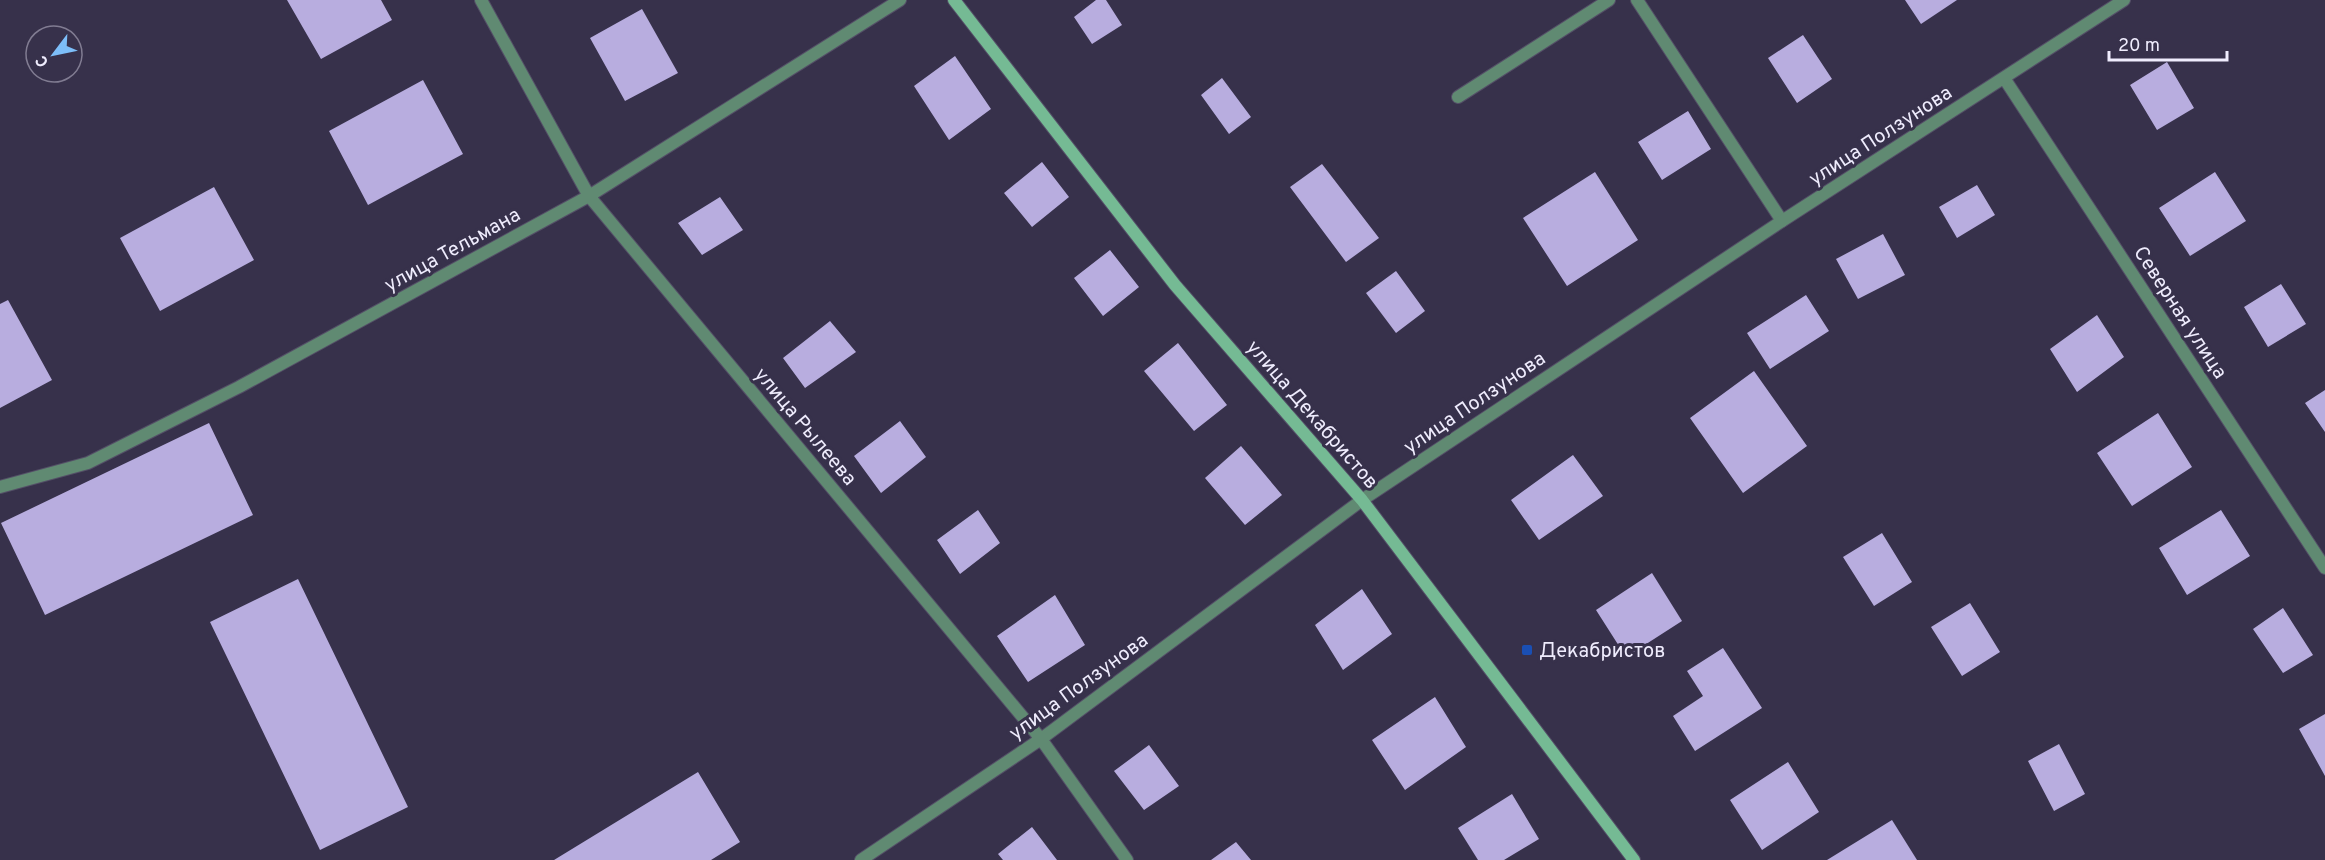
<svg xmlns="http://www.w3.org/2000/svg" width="2325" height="860" viewBox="0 0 2325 860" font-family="Overpass,sans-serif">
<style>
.building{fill:#b8addf}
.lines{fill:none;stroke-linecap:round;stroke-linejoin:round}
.lane-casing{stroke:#544f67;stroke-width:14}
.street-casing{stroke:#544f67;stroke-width:14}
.secondary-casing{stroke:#544f67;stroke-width:14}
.lane{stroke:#608a72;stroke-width:12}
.street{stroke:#608a72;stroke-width:12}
.secondary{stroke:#75ba94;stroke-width:12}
.transit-dot{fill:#1a4fb4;stroke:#37314b;stroke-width:2}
.labels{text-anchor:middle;stroke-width:6;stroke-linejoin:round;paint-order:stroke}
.street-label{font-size:20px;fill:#efecfd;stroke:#37314b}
.poi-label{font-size:20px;fill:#efecfd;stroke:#37314b;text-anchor:start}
</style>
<rect width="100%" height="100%" fill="#37314b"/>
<!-- building -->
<path class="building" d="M287,0H381L392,20L321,59Z
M1096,0H1106L1122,25L1092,44L1074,17Z
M1905,0H1957L1921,24Z
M642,9L678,73L625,101L590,38Z
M1803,35L1832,79L1797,103L1768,58Z
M955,56L991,109L949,140L914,86Z
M2167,62L2194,108L2157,130L2130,85Z
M1222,78L1251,117L1229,134L1201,95Z
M423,80L463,154L368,205L329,131Z
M1688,111L1711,149L1662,180L1638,142Z
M1042,162L1069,197L1032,227L1004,193Z
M1322,164L1379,238L1346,262L1290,187Z
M1595,172L1638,240L1567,286L1523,218Z
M2215,172L2246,221L2190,256L2159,208Z
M1977,185L1995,215L1957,238L1939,207Z
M214,187L254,260L160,311L120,238Z
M720,197L743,230L702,255L678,223Z
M1883,234L1905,275L1858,299L1836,259Z
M1110,250L1139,287L1103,316L1074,278Z
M1396,271L1425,311L1396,333L1366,293Z
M2281,284L2306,324L2268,347L2244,307Z
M1806,295L1829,331L1770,369L1747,333Z
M8,300L52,380L0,408V304Z
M2097,315L2124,357L2077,392L2050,349Z
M830,321L856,352L805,388L783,358Z
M1178,343L1227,405L1194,431L1144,371Z
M1754,371L1807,446L1743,493L1690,418Z
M2325,390V432L2305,403Z
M2158,413L2192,467L2132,506L2097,453Z
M900,421L926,457L881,493L854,456Z
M209,423L253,515L45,615L1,523Z
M1241,446L1282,495L1245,525L1205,478Z
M1573,455L1603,496L1539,540L1511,500Z
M978,510L1000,543L960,574L937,540Z
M2221,510L2250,556L2187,595L2159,548Z
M1882,533L1912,582L1874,606L1843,557Z
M1652,573L1682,621L1626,657L1596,610Z
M298,579L408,807L320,850L210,622Z
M1362,589L1392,634L1343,670L1315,625Z
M1055,595L1085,645L1028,682L997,636Z
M1970,603L2000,652L1962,676L1931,627Z
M2283,608L2313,655L2283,673L2253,629Z
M1723,648L1762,708L1695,751L1673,716L1703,696L1687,671Z
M1435,697L1466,747L1405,790L1372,740Z
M2325,714V776L2299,729Z
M2059,744L2085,794L2054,811L2028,761Z
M1149,745L1179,786L1144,810L1114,771Z
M1788,762L1819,812L1762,850L1730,800Z
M698,772L740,842L711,860H554Z
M1512,794L1539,839L1504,860H1478L1458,828Z
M1892,820L1917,860H1827Z
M1032,827L1057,860H1003L998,854Z
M1236,842L1251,860H1211Z"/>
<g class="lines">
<!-- lane casing -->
<g class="lane-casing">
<path id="lane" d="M1637,0L1782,221
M1458,97L1609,0"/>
</g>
<!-- street casing -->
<g class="street-casing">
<path id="street" d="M481,0L589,196L1041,739L1127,860
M2004,78L2325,568
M0,487L88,463L239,387L589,196L900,0
M861,860L1041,739L1362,500L1782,221L2124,0"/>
</g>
<!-- secondary casing -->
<g class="secondary-casing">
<path id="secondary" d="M954,0L1175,285L1362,500L1634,860"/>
</g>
<!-- lane -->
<use href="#lane" class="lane"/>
<!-- street -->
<use href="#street" class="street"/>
<!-- secondary -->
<use href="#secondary" class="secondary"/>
</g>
<!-- markers -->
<rect class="transit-dot" x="1521" y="644" width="12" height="12" rx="3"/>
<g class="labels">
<!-- street labels -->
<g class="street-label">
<text transform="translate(1880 135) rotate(-33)" y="7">улица Ползунова</text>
<text transform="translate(452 249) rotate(-29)" y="7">улица Тельмана</text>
<text transform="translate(2181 312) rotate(57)" y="7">Северная улица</text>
<text transform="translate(1474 402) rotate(-34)" y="7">улица Ползунова</text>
<text transform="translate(1313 414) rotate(49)" y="7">улица Декабристов</text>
<text transform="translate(806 426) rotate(50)" y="7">улица Рылеева</text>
<text transform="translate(1078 686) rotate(-36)" y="7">улица Ползунова</text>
</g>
<!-- poi labels -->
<g class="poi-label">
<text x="1539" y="657">Декабристов</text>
</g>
</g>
<!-- north arrow -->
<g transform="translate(54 54) rotate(238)"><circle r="28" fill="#37314b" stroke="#817c92" stroke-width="1.5"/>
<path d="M0-4.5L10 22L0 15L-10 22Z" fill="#7dbef9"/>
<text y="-9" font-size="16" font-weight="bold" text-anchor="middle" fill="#efecfd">С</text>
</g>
<!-- scale -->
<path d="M2109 51v9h118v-9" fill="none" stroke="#efecfd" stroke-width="3"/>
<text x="2118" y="51" font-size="18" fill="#efecfd" stroke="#37314b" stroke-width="4.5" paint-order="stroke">20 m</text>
</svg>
